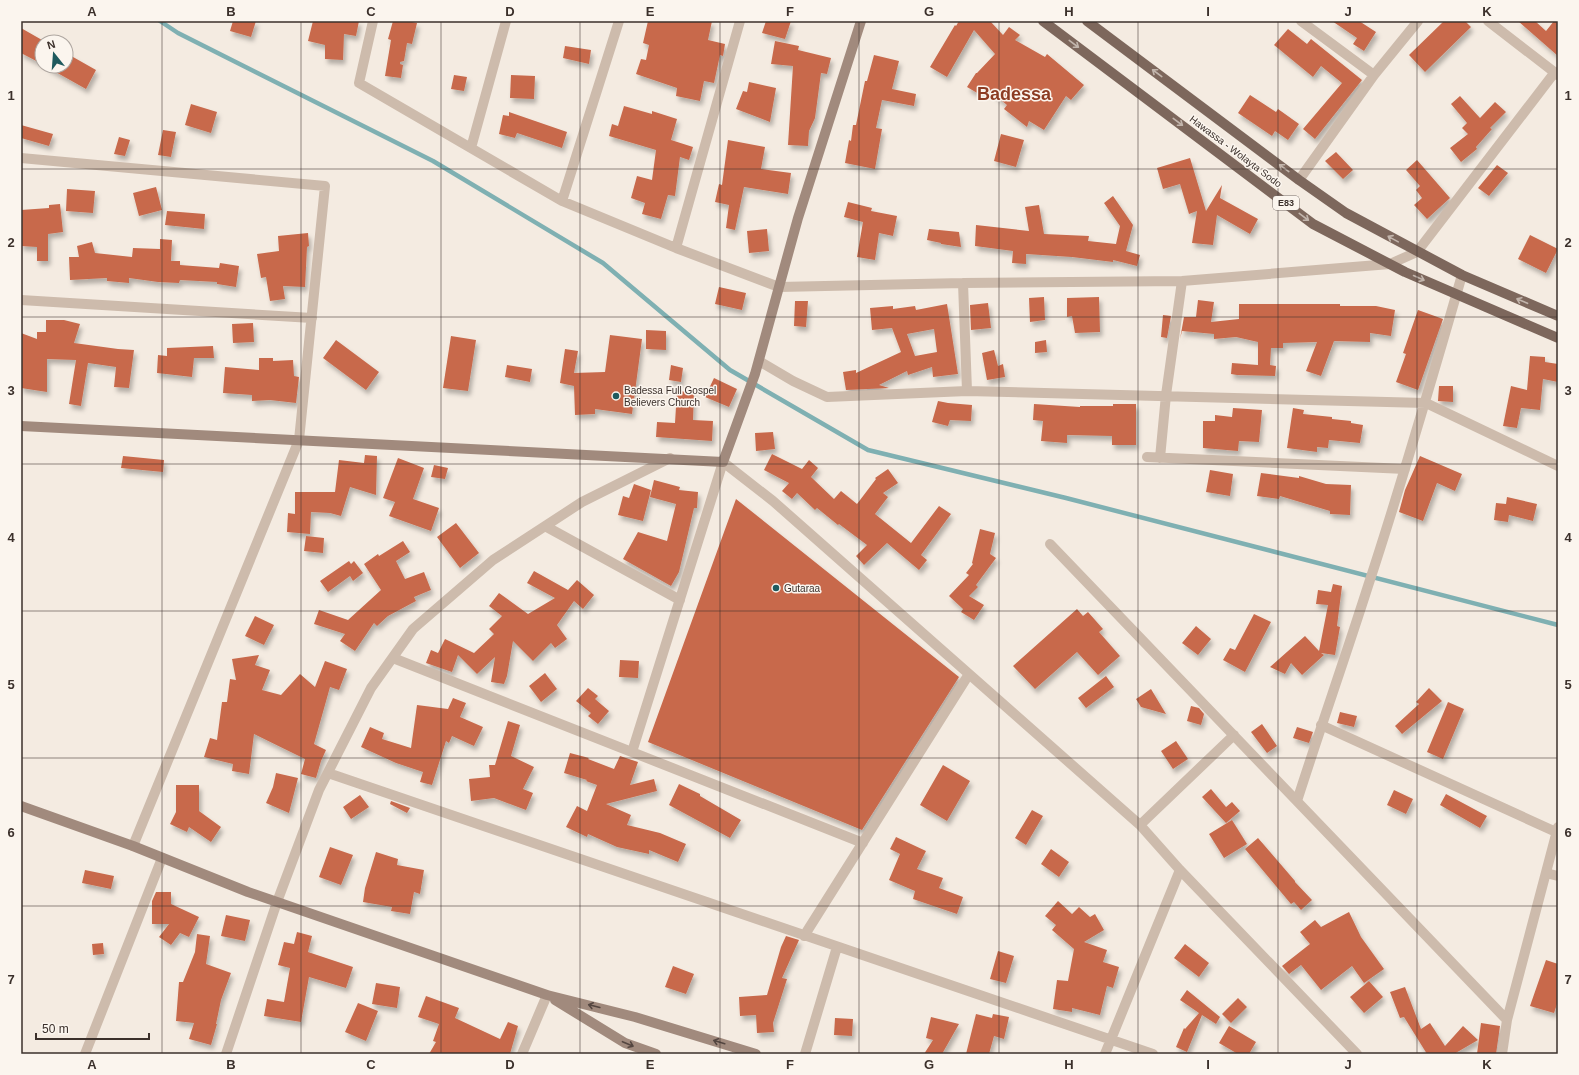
<svg xmlns="http://www.w3.org/2000/svg" width="1579" height="1075" viewBox="0 0 1579 1075" font-family="Arial,sans-serif">
<style>
.lines{fill:none;stroke-linecap:round;stroke-linejoin:round}
.stream{stroke:#7fb0b2;stroke-width:4.5}
.building{fill:#c8694b;fill-rule:evenodd;filter:url(#shadow)}
.street{stroke:#cdbbac;stroke-width:10}
.secondary{stroke:#a18a7d;stroke-width:10}
.primary{stroke:#7d675c;stroke-width:10}
.oneway{stroke:#c2b5ac}
.oneway2{stroke:#544640}
.grid{fill:none;stroke:#3b302b;stroke-width:1;stroke-opacity:0.55}
.poi-dot{fill:#1f5a5e;stroke:#fbf5ee;stroke-width:1.5}
.labels{text-anchor:middle;stroke-width:3;stroke-linejoin:round;paint-order:stroke}
.shield{fill:#fbf5ee;stroke:#756b66;stroke-width:1}
.shield-label{font-size:9px;font-weight:bold;fill:#3b302b}
.street-label{font-size:10px;fill:#3b302b;stroke:#fbf5ee}
.poi-label{font-size:10px;fill:#3b302b;stroke:#fbf5ee;text-anchor:start}
.town-label{font-size:18px;font-weight:bold;fill:#8c3b22;stroke:#fbf5ee}
.neatline{fill:none;stroke:#3b302b;stroke-width:1.5}
.grid-label{font-size:13px;text-anchor:middle;font-weight:bold;fill:#3b302b}
</style>
<defs>
<filter id="shadow"><feDropShadow dx="2.5" dy="4.5" stdDeviation="2" flood-color="#0004"/></filter>
</defs>
<rect width="100%" height="100%" fill="#f4ebe1"/>
<g class="lines">
<!-- stream -->
<path class="stream" d="M160,21L178,33L433,161L603,263L730,370L868,450L1066,498L1558,625"/>
</g>
<!-- building -->
<path class="building" d="M233,21H256L251,37L230,31Z
M313,21H359L356,36L344,34L343,60L325,59V45L308,41Z
M393,21H407L417,23L412,44L407,43L404,61L400,62V64L403,65L401,78L385,76L391,40L388,39Z
M648,21H712L708,40L725,44L723,56L720,55L714,83L704,81L700,101L676,96L677,88L636,74L641,59L646,60L649,45L643,43Z
M766,21H791L785,39L762,33Z
M959,21H990L1003,35L1009,27L1020,35L1015,40L1045,57L1047,54L1084,85L1071,100L1066,96L1044,130L1029,121L1027,127L1004,109L1007,105L984,86L979,94L967,87L976,73H977L995,54L974,30L947,77L930,67L955,25L956,26Z
M1332,21H1359L1376,32L1364,51L1353,44L1357,38Z
M1444,21H1465L1471,27L1425,72L1409,55Z
M1518,21H1535L1546,31L1554,21H1558V56Z
M21,28L42,40V64L21,53Z
M1288,29L1307,44L1311,39L1362,80L1315,139L1303,129L1342,83L1321,66L1313,77L1274,45Z
M775,41L799,46L798,50L831,58L827,74L821,73L815,118L809,131L808,146L788,145L793,66L771,64Z
M565,46L591,50L589,64L563,58Z
M66,53L96,70L86,89L45,66H66Z
M874,55L899,61L892,89L916,94L914,106L882,100L876,128L882,129L875,169L845,163L849,140L851,141L853,125H856L865,81H867Z
M454,75L467,77L464,91L451,89Z
M511,75L535,76L534,99L510,98Z
M749,82L776,88L770,122L736,109L743,91L747,92Z
M1250,95L1276,112L1278,109L1299,124L1288,140L1275,131L1272,136L1238,113Z
M1460,96L1480,118L1495,102L1506,112L1490,128L1492,129L1476,147L1477,149L1461,162L1450,148L1468,134L1462,128L1467,123L1451,104Z
M191,104L217,112L211,133L185,125Z
M624,106L652,114V111L677,119L671,140L693,147L689,160L680,157L675,196L668,195L661,219L642,214L645,203L631,198L637,176L652,180L656,150L609,136L612,124L618,126Z
M509,112L567,132L562,148L517,133L515,138L499,134L503,115L509,116Z
M21,125L53,134L49,146L21,138Z
M163,130L176,132L171,157L158,155Z
M1001,134L1024,140L1016,167L994,161Z
M119,137L130,140L125,156L114,154Z
M728,140L765,147L761,169L791,173L788,194L744,187L735,230L726,228L729,205L715,202L719,184L722,185Z
M1336,152L1353,170L1343,179L1325,161Z
M1190,158L1206,211L1222,185L1220,198L1258,219L1250,234L1217,215L1213,245L1192,243L1197,211L1189,214L1180,184L1163,189L1157,168Z
M1417,160L1450,198L1427,219L1414,205L1422,198L1416,190L1420,186L1406,170Z
M1497,165L1508,173L1489,196L1478,188Z
M156,187L162,210L139,216L133,193Z
M67,189L95,191L93,213L66,211Z
M1113,196L1133,225L1126,251L1140,255L1137,266L1113,260V262L1072,257L1026,254V264L1012,263L1013,251L975,246L976,225L1029,231L1025,207L1039,205L1044,234L1089,236L1088,241L1116,244L1120,226L1104,203Z
M848,202L872,208L871,211L897,216L893,236L879,233L875,260L857,257L863,222L844,217Z
M60,204L63,232L48,234V261H37V247L21,246V210L49,208V205Z
M167,211L205,214L204,229L165,225Z
M767,229L769,251L749,253L747,231Z
M929,229L959,232L961,247L941,244V243L927,240Z
M308,233L309,246L307,247L305,287L283,286L285,299L270,301L266,277L261,278L257,254L279,251L278,236Z
M1530,235L1558,249L1546,273L1518,259Z
M160,239L172,240L171,261H180V265L219,268L220,263L239,266L236,287L217,284V282L180,280L179,283L158,282L129,278V283L107,281V278L70,280L69,257H79L77,246L92,242L95,253L132,257L133,248L160,249Z
M719,287L746,293L742,310L715,304Z
M1044,297L1045,320L1030,322L1029,298Z
M1099,297L1100,332L1075,333L1072,316L1067,317V298Z
M1198,300L1214,302L1211,322L1239,319V304H1340V306H1376L1395,310L1391,336L1370,333V342L1334,341L1321,376L1306,371L1317,342L1283,343V348H1271L1270,365L1276,366L1275,376L1237,375L1231,374L1232,363L1258,365V342L1236,337L1214,339V334L1182,331L1180,339L1184,317H1196Z
M795,301H808L806,327L794,326Z
M988,303L991,328L971,330L970,305Z
M947,304L958,374L933,377L932,367L908,375L907,371L879,385L889,388L846,390L843,372L856,370V373L901,352L892,328L872,330L870,308L893,306V309L915,306L916,310ZM934,329L937,352L915,356L907,334Z
M1418,310L1443,319L1418,390L1396,382L1406,354L1403,353Z
M1163,315L1171,316L1167,338L1161,337Z
M46,320H64L80,324L74,343L118,349L134,350L129,388L114,387L116,367L88,363L81,406L69,404L76,360L47,359V392L21,388V333L37,339V332H46Z
M253,323L254,342L233,343L232,324Z
M646,330L666,331V350L646,349Z
M610,335L642,339L632,414L595,409V414L575,415L574,386L560,383L565,349L578,351L574,373L605,372Z
M451,336L476,340L468,391L443,388Z
M336,340L379,372L366,390L323,358Z
M1046,340L1047,352L1035,353V342Z
M213,346L214,358H194L192,377L157,373L158,355L167,356V348Z
M994,350L998,366L1003,364L1005,377L987,380L982,353Z
M1530,356L1545,357V362L1558,364V382L1543,379L1540,410L1521,408L1517,428L1503,426L1511,386L1527,390Z
M259,358H273V361L293,360L294,376L299,377L296,403L270,400L252,401V395L223,393L225,367L259,370Z
M507,365L532,369L530,382L505,377Z
M671,365L683,368L681,382L669,380Z
M714,378L737,389L729,407L705,397Z
M1439,386H1453V402L1438,401Z
M677,391L694,392L693,420L713,421L712,441L656,437L657,422L675,423Z
M938,401L948,403L972,405L971,421L950,420L948,426L932,422Z
M1034,404L1080,407V406H1113V404H1136V445H1112V436L1067,435V443L1041,441L1043,421L1033,420Z
M1233,408L1262,410L1259,442L1239,441L1238,451L1203,448V421H1215V415L1232,417Z
M1293,408L1304,410L1303,414L1332,417V419L1351,421V423L1363,425L1360,443L1329,440L1328,448L1317,447V452L1287,448Z
M773,432L775,449L756,451L755,433Z
M772,454L802,469L809,460L818,468L811,477L834,499L841,491L857,504L876,479L875,478L888,469L898,483L883,493L888,497L875,514L911,543L939,506L951,514L921,555L927,560L919,570L887,543L864,565L856,556L867,545L839,524L838,525L817,508L815,510L797,493L792,499L782,491L789,483L764,470Z
M365,455L377,456L376,495L350,487L341,516L330,513L311,512L310,534L287,532L288,513L295,514V492H335L339,460L364,463Z
M123,456L164,460L163,472L121,468Z
M1420,456L1462,474L1455,491L1437,483L1423,521L1399,512L1405,490Z
M398,458L424,468L413,499L439,508L431,531L389,516L395,502L383,498Z
M434,465L448,468L445,479L431,477Z
M1210,470L1233,474L1230,496L1206,492Z
M1261,473L1299,478V476L1326,484L1351,485L1350,515L1330,514V511L1280,496L1279,499L1257,496Z
M654,480L680,487L679,490L698,492L697,508H694L679,572L671,586L623,559L638,532L667,541L676,504L650,497Z
M634,484L651,490L643,521L618,515L623,496L629,498Z
M1507,497L1537,504L1533,521L1509,515L1508,522L1494,520L1496,503L1506,504Z
M736,499L959,677L862,830L648,742Z
M456,523L479,553L460,568L437,537Z
M980,529L995,533L990,554L996,558L976,585L978,587L969,596L984,605L974,620L961,612L963,609L949,596L969,575L966,573L973,564L972,563Z
M306,536L324,538L323,553L304,551Z
M403,541L410,552L396,561L405,579L424,572L431,590L414,597L416,601L388,616L377,626L374,623L355,651L340,641L345,634L314,624L319,610L348,620L381,590L364,564L378,554L379,556Z
M349,561L351,564L354,561L363,573L353,581L350,576L328,592L320,581Z
M534,571L568,590L577,580L594,595L583,609L574,601L557,625L567,639L555,648L551,643L533,661L513,641L507,676L504,684L491,682L495,657L477,674L458,655L452,672L426,663L431,650L438,653L445,639L474,653L494,634L489,629L502,616L489,606L499,593L528,614L555,598L527,583Z
M1333,584L1342,586L1337,626L1340,627L1335,655L1321,653L1324,655L1302,675L1291,663L1285,674L1270,667L1305,636L1319,651L1328,605L1316,604L1318,590L1331,592Z
M1077,609L1083,616L1088,612L1103,629L1099,632L1120,656L1098,675L1077,652L1035,689L1013,666Z
M1254,614L1271,622L1245,672L1223,660L1230,648L1235,650Z
M255,616L274,625L264,645L245,636Z
M1196,626L1211,639L1198,655L1182,643Z
M259,655L255,665L270,670L262,690L281,695L300,674L315,687L325,661L347,669L339,690L330,687L314,744L326,750L321,761L316,778L301,774L305,759L254,734L249,774L232,771L233,764L204,757L210,738L217,740L222,702H227L230,679L236,680L232,659Z
M620,660L639,661L638,678L619,677Z
M545,673L557,689L541,702L529,686Z
M1106,676L1114,687L1086,708L1078,698Z
M588,688L598,696L595,699L609,711L598,724L588,716L591,713L576,701Z
M1429,688L1442,701L1402,734L1395,726L1419,704L1416,702Z
M1151,689L1166,714L1141,707L1136,699Z
M453,698L466,703L460,717L483,727L474,746L452,736L449,743L446,741L432,785L420,782L423,772L396,763L361,747L370,727L384,733L382,739L411,748L417,705L448,709Z
M1448,702L1464,709L1443,759L1427,752Z
M1191,706L1199,708L1204,714L1201,725L1187,721Z
M1340,712L1357,716L1354,727L1337,723Z
M508,721L520,725L511,756L534,767L523,789L533,793L526,810L494,798L471,801L469,779L490,777L489,765H495Z
M1262,724L1277,746L1267,753L1251,732Z
M1297,727L1313,732L1309,743L1293,738Z
M1176,741L1188,759L1173,769L1161,751Z
M570,753L589,758L588,759L614,769L620,756L638,762L630,785L654,779L657,791L606,804L631,815L627,825L660,833L686,844L678,862L649,850V854L617,847L588,834L587,837L566,827L577,806L587,811L597,785L586,781L587,780L564,773Z
M943,765L970,781L947,821L920,805Z
M276,773L298,778L289,813L266,803L273,787Z
M679,784L700,794V796L741,820L730,838L669,805Z
M176,785H199V811L221,827L211,842L189,827L187,832L170,824L176,812Z
M1211,789L1226,807L1232,802L1240,811L1226,823L1202,797Z
M1394,790L1413,799L1406,814L1387,805Z
M1446,794L1487,816L1480,828L1440,805Z
M360,795L369,807L351,819L343,807Z
M391,801L410,808L407,813L390,804Z
M1032,810L1043,816L1026,845L1015,838Z
M1232,820L1247,844L1224,858L1209,834Z
M896,837L926,851L917,869L943,878L939,888L963,897L957,914L913,899L915,891L889,880L900,854L890,849Z
M1258,838L1295,881V882L1312,900L1301,910L1294,902L1291,904L1245,849Z
M330,847L353,855L341,885L319,877Z
M1051,849L1069,862L1059,877L1041,864Z
M376,852L398,859L397,865L424,870L420,894L414,892L410,914L391,911L392,907L363,902L365,888Z
M85,870L114,876L111,889L82,883Z
M156,892H171V904L199,917L189,937L180,933L171,945L159,937L169,924H152V901Z
M1058,901L1072,914L1079,907L1090,917L1095,914L1104,930L1084,942L1107,950L1103,962L1119,967L1113,988L1107,986L1100,1015L1072,1008V1012L1053,1009L1057,980L1068,981L1074,949L1052,930L1056,925L1045,916Z
M1349,912L1361,937L1384,969L1364,983L1352,966L1321,990L1301,965L1289,974L1282,966L1310,944L1300,932L1315,920L1321,927Z
M226,915L250,920L245,941L221,936Z
M297,932L312,936L308,952L353,967L346,988L309,977L301,1022L264,1016L267,999L284,1002L290,968L278,965L284,942L294,944Z
M197,934L210,936L206,964L231,973L221,1000L216,1024H217L211,1045L189,1039L194,1023L176,1021L179,982H183L195,952Z
M786,936L799,940L782,978L787,979L773,1023L774,1032L757,1033L756,1015L740,1016L739,997L767,995L781,947Z
M103,943L104,954L93,955L92,944Z
M1185,944L1209,963L1199,977L1174,958Z
M998,951L1014,956L1006,983L990,979Z
M1546,960L1558,964V1001L1554,1013L1530,1006Z
M673,966L694,974L686,994L665,987Z
M1369,981L1383,997L1364,1013L1350,997Z
M376,983L400,987L397,1008L372,1004Z
M1405,987L1421,1029L1430,1023L1445,1046L1463,1026L1478,1040L1454,1054H1427L1404,1017L1400,1018L1390,992Z
M1187,990L1220,1017L1216,1024L1202,1015L1187,1052L1176,1047L1184,1028L1185,1029L1199,1013L1180,1000Z
M426,996L459,1008L455,1018L500,1039L508,1022L518,1026L510,1054H429L436,1042L433,1041L439,1024L418,1017Z
M1238,998L1247,1007L1231,1023L1222,1014Z
M358,1003L378,1011L366,1041L345,1032Z
M976,1014L992,1018L993,1014L1009,1017L1004,1039L994,1036L989,1054H966Z
M931,1017L959,1024L942,1054H924L933,1040L926,1038Z
M835,1018L853,1019L852,1036L834,1035Z
M1481,1023L1500,1026L1496,1054H1477Z
M1229,1026L1256,1042L1249,1054H1238L1219,1043Z"/>
<g class="lines">
<!-- street -->
<path class="street" d="M373,21L359,83L562,201L676,248L779,287L963,283L1182,281L1390,264L1417,252L1555,72
M1488,21L1558,75
M1374,75L1418,21
M471,148L506,21
M21,158L325,186L299,440L133,846
M1299,180L1374,75L1301,21
M562,201L619,21
M676,248L740,21
M963,283L967,391
M21,300L312,318
M759,361L793,381L827,397L967,391L1426,403L1558,466
M1147,457L1405,469
M1160,458L1166,395L1182,281
M545,526L680,600
M1050,544L1507,1020
M393,658L863,843
M1321,725L1556,832
M632,752L723,462L773,501L1140,825L1180,870L1357,1054
M328,773L1153,1054
M1297,801C1320,729 1345,658 1368,586C1402,483 1432,379 1462,275
M1140,825L1234,735
M1546,873L1558,876
M804,936L969,674
M85,1054L162,858
M226,1054L277,902L319,790L371,688L413,629L493,560L582,502L670,458
M522,1054L547,995
M805,1054L837,947
M1105,1054L1180,870
M1502,1054L1507,1020L1558,827"/>
<!-- secondary -->
<path class="secondary" d="M21,426L723,462L755,374L798,218L861,21
M21,806L133,846L248,892L547,995L635,1017L756,1054
M555,1000L625,1043L656,1054"/>
<!-- primary -->
<path class="primary" d="M1043,21L1313,224L1405,272L1558,338
M1087,21L1299,180L1346,213L1462,275L1558,316"/>
</g>
<!-- one-way arrows -->
<defs><path id="oneway-shaft" d="M-6 0H5M1.5-3L5.5 0L1.5 3" fill="none" stroke-width="1.6" stroke-linecap="round" stroke-linejoin="round"/></defs>
<g class="oneway">
<use href="#oneway-shaft" transform="translate(1074 44) rotate(37)"/>
<use href="#oneway-shaft" transform="translate(1157 73) rotate(-143)"/>
<use href="#oneway-shaft" transform="translate(1178 122) rotate(37)"/>
<use href="#oneway-shaft" transform="translate(1284 168) rotate(-143)"/>
<use href="#oneway-shaft" transform="translate(1304 217) rotate(37)"/>
<use href="#oneway-shaft" transform="translate(1393 239) rotate(-151)"/>
<use href="#oneway-shaft" transform="translate(1419 278) rotate(24)"/>
<use href="#oneway-shaft" transform="translate(1522 301) rotate(-157)"/>
</g>
<g class="oneway2">
<use href="#oneway-shaft" transform="translate(594 1006) rotate(-166)"/>
<use href="#oneway-shaft" transform="translate(719 1042) rotate(-163)"/>
<use href="#oneway-shaft" transform="translate(628 1044) rotate(23)"/>
</g>
<!-- grid -->
<path class="grid" d="M162,21V1054M301,21V1054M441,21V1054M580,21V1054M720,21V1054M859,21V1054M999,21V1054M1138,21V1054M1278,21V1054M1417,21V1054M21,169H1558M21,317H1558M21,464H1558M21,611H1558M21,758H1558M21,906H1558"/>
<!-- markers -->
<g class="poi-dot">
<circle cx="616" cy="396" r="4"/>
<circle cx="776" cy="588" r="4"/>
</g>
<g class="labels">
<!-- shield labels -->
<rect class="shield" x="1273" y="196" width="26" height="14" rx="3"/>
<g class="shield-label">
<text x="1286" y="206">E83</text>
</g>
<!-- street labels -->
<g class="street-label">
<text transform="translate(1236 151) rotate(37)" y="4">Hawassa - Wolayta Sodo</text>
</g>
<!-- poi labels -->
<g class="poi-label">
<text x="624" y="394">Badessa Full Gospel<tspan x="624" dy="12">Believers Church</tspan></text>
<text x="784" y="592">Gutaraa</text>
</g>
<!-- town labels -->
<g class="town-label">
<text x="1014" y="100">Badessa</text>
</g>
</g>
<!-- border -->
<rect width="1579" height="1075" fill="none" stroke="#fbf5ee" stroke-width="44"/>
<!-- north arrow -->
<g transform="translate(54 54) rotate(343)"><circle r="19" fill="#fbf5ee" stroke="#aea6a0"/>
<path d="M0-3L7 15L0 10L-7 15Z" fill="#1f5a5e"/>
<text y="-6" font-size="11" font-weight="bold" text-anchor="middle" fill="#3b302b">N</text>
</g>
<!-- scale -->
<path d="M36 1033v6h113v-6" fill="none" stroke="#3b302b" stroke-width="2"/>
<text x="42" y="1033" font-size="12" fill="#3b302b" stroke="#fbf5ee" stroke-width="3" paint-order="stroke">50 m</text>
<rect x="22" y="22" width="1535" height="1031" class="neatline"/>
<g class="grid-label">
<text x="92" y="16">A</text>
<text x="231" y="16">B</text>
<text x="371" y="16">C</text>
<text x="510" y="16">D</text>
<text x="650" y="16">E</text>
<text x="790" y="16">F</text>
<text x="929" y="16">G</text>
<text x="1069" y="16">H</text>
<text x="1208" y="16">I</text>
<text x="1348" y="16">J</text>
<text x="1487" y="16">K</text>
<text x="11" y="100">1</text>
<text x="1568" y="100">1</text>
<text x="11" y="247">2</text>
<text x="1568" y="247">2</text>
<text x="11" y="395">3</text>
<text x="1568" y="395">3</text>
<text x="11" y="542">4</text>
<text x="1568" y="542">4</text>
<text x="11" y="689">5</text>
<text x="1568" y="689">5</text>
<text x="11" y="837">6</text>
<text x="1568" y="837">6</text>
<text x="11" y="984">7</text>
<text x="1568" y="984">7</text>
<text x="92" y="1069">A</text>
<text x="231" y="1069">B</text>
<text x="371" y="1069">C</text>
<text x="510" y="1069">D</text>
<text x="650" y="1069">E</text>
<text x="790" y="1069">F</text>
<text x="929" y="1069">G</text>
<text x="1069" y="1069">H</text>
<text x="1208" y="1069">I</text>
<text x="1348" y="1069">J</text>
<text x="1487" y="1069">K</text>
</g>
</svg>
